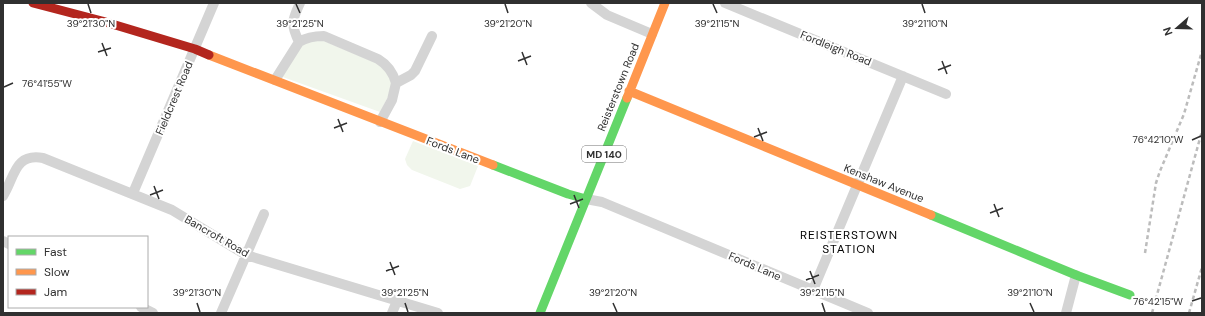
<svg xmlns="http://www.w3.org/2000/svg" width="1205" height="316" viewBox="0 0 1205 316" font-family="'DM Sans',sans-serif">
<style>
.green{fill:#f1f6ec}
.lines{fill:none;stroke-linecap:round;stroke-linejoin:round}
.street{stroke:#d4d4d4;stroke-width:10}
.fast{stroke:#63d668;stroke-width:9}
.slow{stroke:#ff974d;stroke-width:9}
.jam{stroke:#b3261e;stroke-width:9}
.rail{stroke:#bcbcbc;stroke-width:2.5;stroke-dasharray:4 3;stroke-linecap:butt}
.ticks{fill:none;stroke:#303030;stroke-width:1.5}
.labels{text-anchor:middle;stroke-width:4;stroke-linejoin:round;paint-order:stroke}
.shield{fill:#fff;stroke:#6e6e6e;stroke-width:1}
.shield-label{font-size:10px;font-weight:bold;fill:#303030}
.street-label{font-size:11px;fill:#303030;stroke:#fff}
.neighbourhood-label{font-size:12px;letter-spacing:1px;fill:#000;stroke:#fff}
.ticks-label{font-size:10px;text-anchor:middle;fill:#303030;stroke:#fff;stroke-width:4;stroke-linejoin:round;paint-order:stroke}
</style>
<rect width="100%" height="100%" fill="#fff"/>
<!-- green -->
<path class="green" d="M319,39L386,67L389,71L392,89L380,112L280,76L303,43Z
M413,141L478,166L470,186L460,189L412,170L407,165L405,159Z"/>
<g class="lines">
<!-- street -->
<path class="street" d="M591,3L607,15L652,34
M725,3L946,94
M299,42C307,37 314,36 324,36L378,59C388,65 393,72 396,83
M275,80L299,42C290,23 292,21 300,3
M380,122L392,100L396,83L411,75L415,71L432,36
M133,193L214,3
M3,196C15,177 14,153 43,158L172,210L246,255L438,313
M586,199L602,202L868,313
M3,241L9,244
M813,290L903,76
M141,307L153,313
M221,313L264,214
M392,313L397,301
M1066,313L1076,275"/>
<!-- fast -->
<path class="fast" d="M493,165L568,194L586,199
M931,215L1076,275L1130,295
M540,313L627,98"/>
<!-- slow -->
<path class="slow" d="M209,55L493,165
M629,91L931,215
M627,98L665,3"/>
<!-- jam -->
<path class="jam" d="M33,3L102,21L195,49L209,55"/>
<!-- rail -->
<path class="rail" d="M1145,253L1156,183L1160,171L1184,114L1202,51
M1152,313L1202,131
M1189,313L1202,267"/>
</g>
<!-- ticks -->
<path class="ticks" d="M88,4L91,13M296,4L300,13M505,4L508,13M713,4L717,13M922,4L925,13M102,43L107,56M98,52L111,48M522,52L527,65M518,61L531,56M942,61L947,74M938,70L951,65M4,87L13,83M338,119L343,132M334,128L347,123M758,128L763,141M754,137L767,132M1192,140L1201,136M154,186L159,199M150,195L163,190M574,195L579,208M570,204L583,199M994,204L999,217M990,213L1003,208M390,262L395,275M386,271L399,266M810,271L815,284M806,280L819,275M1192,301L1201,298M197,303L200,312M405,303L408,312M613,303L617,312M822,303L825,312M1030,303L1034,312"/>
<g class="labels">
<!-- shield labels -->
<rect class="shield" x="582" y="146" width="44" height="16" rx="3"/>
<g class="shield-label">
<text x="604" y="158">MD 140</text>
</g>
<!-- street labels -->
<g class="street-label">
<text transform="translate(836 48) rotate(22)" y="4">Fordleigh Road</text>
<text transform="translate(618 87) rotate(-68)" y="4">Reisterstown Road</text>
<text transform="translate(174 98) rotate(-67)" y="4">Fieldcrest Road</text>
<text transform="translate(453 150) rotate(21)" y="4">Fords Lane</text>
<text transform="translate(884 183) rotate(22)" y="4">Kenshaw Avenue</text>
<text transform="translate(217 236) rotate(30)" y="4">Bancroft Road</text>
<text transform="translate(755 266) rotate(23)" y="4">Fords Lane</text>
</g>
<!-- neighbourhood labels -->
<g class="neighbourhood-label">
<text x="849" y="239">REISTERSTOWN<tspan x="849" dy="14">STATION</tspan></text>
</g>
</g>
<g class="ticks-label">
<text x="717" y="27">39°21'15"N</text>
<text x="925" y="27">39°21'10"N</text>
<text x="91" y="27">39°21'30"N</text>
<text x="300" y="27">39°21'25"N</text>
<text x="508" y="27">39°21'20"N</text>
<text x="47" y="87">76°41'55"W</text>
<text x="1158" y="143">76°42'10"W</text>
<text x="197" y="296">39°21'30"N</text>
<text x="405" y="296">39°21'25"N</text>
<text x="613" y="296">39°21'20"N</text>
<text x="822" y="296">39°21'15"N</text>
<text x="1030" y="296">39°21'10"N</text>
<text x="1158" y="305">76°42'15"W</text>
</g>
<!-- border -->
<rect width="1205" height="316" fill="none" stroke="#303030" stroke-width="8"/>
<!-- legend -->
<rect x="8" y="236" width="140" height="72" fill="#ffffff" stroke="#acacac"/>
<rect x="16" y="249" width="20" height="6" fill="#63d668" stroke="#acacac"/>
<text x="44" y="256" font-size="12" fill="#303030">Fast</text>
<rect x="16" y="269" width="20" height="6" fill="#ff974d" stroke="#acacac"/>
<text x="44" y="276" font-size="12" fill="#303030">Slow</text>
<rect x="16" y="289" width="20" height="6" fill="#b3261e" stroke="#acacac"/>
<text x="44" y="296" font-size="12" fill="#303030">Jam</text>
<!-- north arrow -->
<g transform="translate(1177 28) rotate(250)" stroke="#ffffff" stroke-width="3" paint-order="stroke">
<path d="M0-3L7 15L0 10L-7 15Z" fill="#303030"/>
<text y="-6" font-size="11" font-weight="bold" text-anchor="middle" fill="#303030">N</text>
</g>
</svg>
